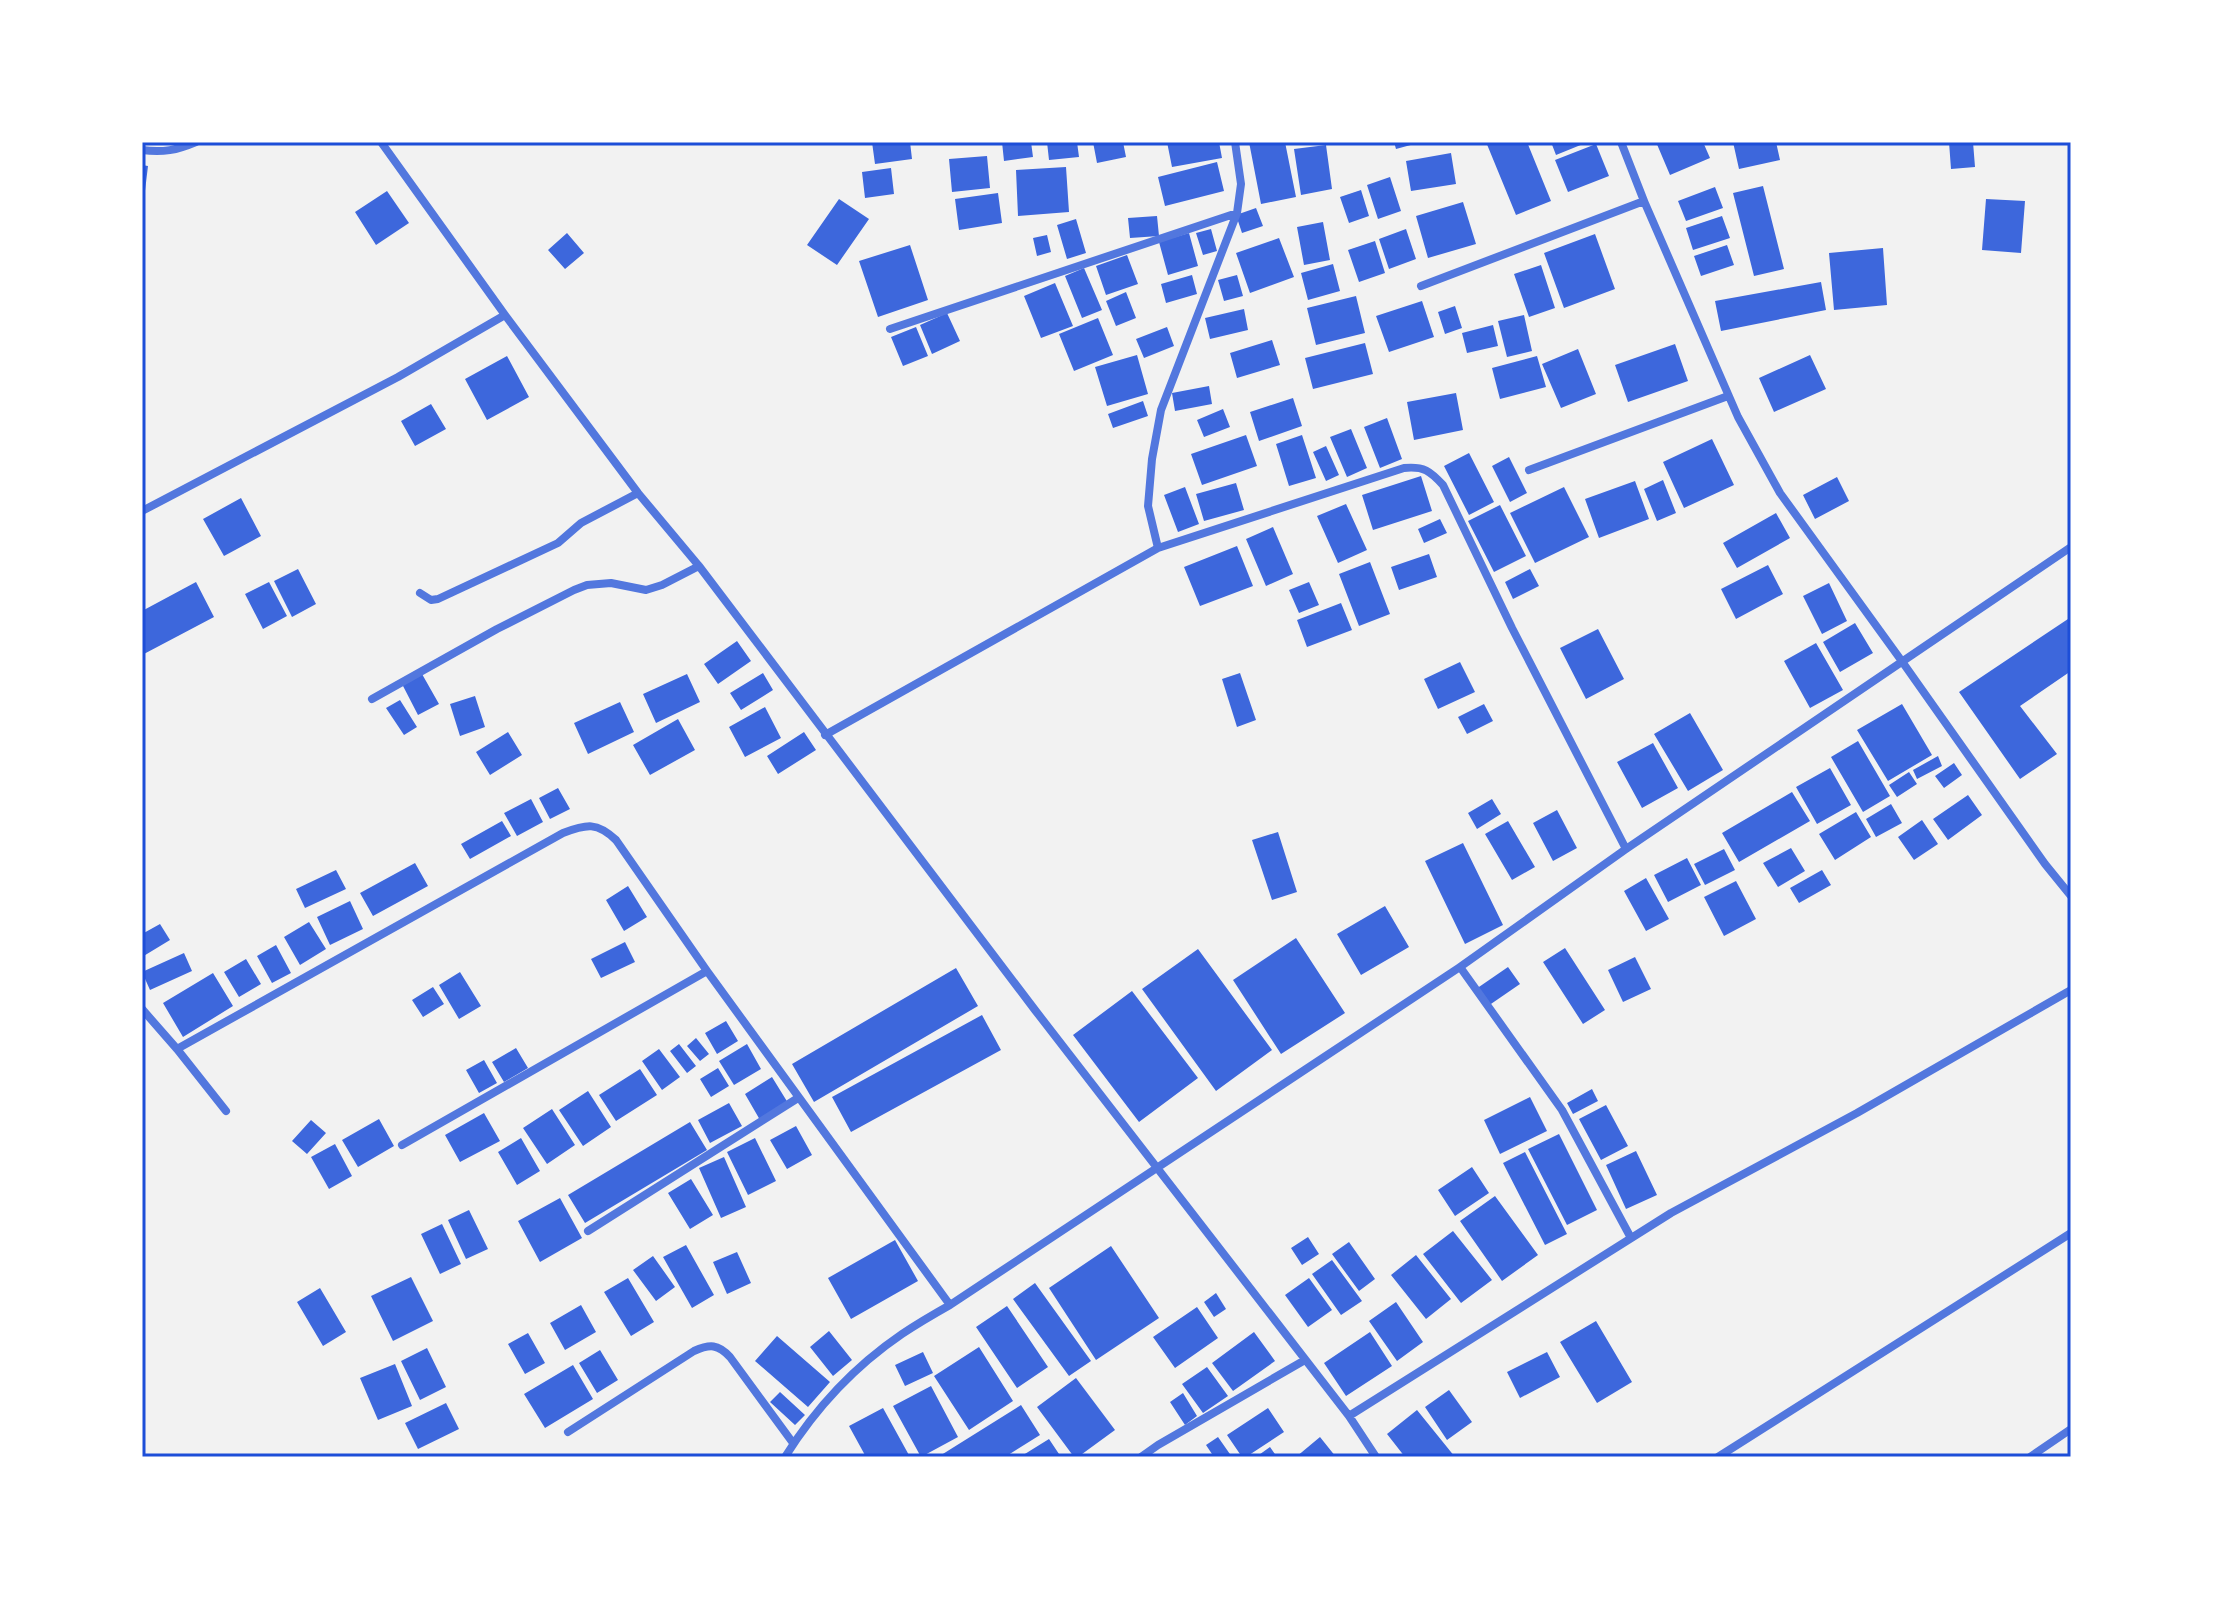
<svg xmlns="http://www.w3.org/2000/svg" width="2213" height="1599" viewBox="0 0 2213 1599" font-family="'Fira Sans Condensed',sans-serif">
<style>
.building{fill:#3d67dc}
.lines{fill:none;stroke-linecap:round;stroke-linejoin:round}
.minor{stroke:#5277de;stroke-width:8}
.neatline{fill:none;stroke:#1d4ed8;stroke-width:3}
</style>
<rect width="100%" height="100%" fill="#f2f2f2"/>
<!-- building -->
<path class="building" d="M872,142H910L912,159L875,164Z
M1002,142H1031L1033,157L1004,161Z
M1047,142H1077L1079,157L1049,160Z
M1093,142H1123L1126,157L1097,163Z
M1167,142H1219L1222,158L1172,167Z
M1249,142H1285L1296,197L1261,204Z
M1394,142H1417L1418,143L1396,149Z
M1486,142H1527L1551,201L1516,215Z
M1551,142H1588L1556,155Z
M1656,142H1703L1710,158L1670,175Z
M1733,142H1776L1780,160L1739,169Z
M1949,142H1973L1975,167L1951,169Z
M1596,144L1609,176L1568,192L1555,160Z
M1326,145L1332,189L1301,195L1294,149Z
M1451,153L1456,184L1411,191L1406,161Z
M987,156L990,188L952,192L949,159Z
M1217,162L1224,191L1165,206L1158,177Z
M142,165L148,166L144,199H142Z
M1066,167L1069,212L1018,216L1016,170Z
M891,168L894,194L865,198L862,172Z
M1390,177L1401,211L1378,219L1367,185Z
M1763,186L1784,269L1754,276L1733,193Z
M1715,187L1723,208L1686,221L1678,201Z
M1361,190L1369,216L1349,223L1340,197Z
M387,191L409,223L376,245L355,212Z
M998,193L1002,223L959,230L955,199Z
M839,199L869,219L837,265L807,245Z
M1986,199L2025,201L2021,253L1982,250Z
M1463,202L1476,244L1428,258L1416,216Z
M1256,208L1263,226L1242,233L1236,215Z
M1157,216L1159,236L1130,238L1128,218Z
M1722,216L1730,238L1693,250L1686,228Z
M1076,219L1086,253L1067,259L1057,225Z
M1323,222L1330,260L1304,265L1297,227Z
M1211,229L1217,251L1203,255L1196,233Z
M1406,229L1416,259L1389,269L1379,239Z
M567,233L584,253L565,269L548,250Z
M1189,233L1198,266L1168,275L1159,242Z
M1595,234L1615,289L1564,308L1544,253Z
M1047,235L1051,252L1037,256L1033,238Z
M1279,238L1294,277L1250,293L1236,253Z
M1375,241L1385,273L1359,282L1348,250Z
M910,245L928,300L878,317L859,261Z
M1727,245L1734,265L1701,276L1694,256Z
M1883,248L1887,305L1834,310L1829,253Z
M1127,255L1138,284L1106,295L1096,266Z
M1333,264L1340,291L1308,300L1301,273Z
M1541,265L1555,308L1529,317L1514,274Z
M1084,268L1102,310L1082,318L1065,276Z
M1192,275L1197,294L1166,303L1161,284Z
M1237,275L1243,296L1224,301L1218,280Z
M1821,282L1826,310L1721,331L1715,301Z
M1055,283L1073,326L1041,338L1024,296Z
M1126,292L1136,318L1116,326L1106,301Z
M1356,296L1365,333L1316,345L1307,308Z
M1422,301L1434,337L1389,352L1376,316Z
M1455,306L1462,328L1445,334L1438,312Z
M1244,309L1248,330L1210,339L1205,318Z
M947,313L960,341L932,354L920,325Z
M1524,315L1532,351L1507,357L1498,321Z
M1098,318L1113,355L1074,371L1059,334Z
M1493,325L1498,346L1467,353L1462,333Z
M916,327L928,356L903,366L891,337Z
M1167,327L1174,346L1144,358L1136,339Z
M1272,340L1280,365L1237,378L1230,353Z
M1365,343L1373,374L1313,389L1305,358Z
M1675,344L1688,381L1628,402L1615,365Z
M1578,349L1596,394L1561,408L1542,364Z
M1137,355L1148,394L1107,406L1095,367Z
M1810,355L1826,389L1774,412L1759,378Z
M507,356L529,397L487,420L465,379Z
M1537,356L1546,387L1500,399L1492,368Z
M1209,386L1212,404L1175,411L1172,393Z
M1456,393L1463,430L1414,440L1407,402Z
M1293,398L1302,426L1259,441L1250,412Z
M1143,401L1148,416L1113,428L1108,414Z
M431,404L446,429L415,446L401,421Z
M1223,409L1230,427L1204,437L1197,420Z
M1387,418L1402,459L1380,468L1364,427Z
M1351,429L1367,468L1347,477L1330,437Z
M1246,435L1257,466L1202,485L1191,454Z
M1302,435L1316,478L1289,486L1276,444Z
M1712,439L1734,485L1684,508L1663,462Z
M1326,446L1339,475L1326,481L1313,452Z
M1469,453L1494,502L1469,515L1444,466Z
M1509,457L1527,493L1510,502L1492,466Z
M1421,476L1432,511L1373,530L1362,495Z
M1837,477L1849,501L1815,519L1803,495Z
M1663,480L1676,513L1657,521L1644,489Z
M1635,481L1649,519L1599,538L1585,499Z
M1236,483L1244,510L1204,521L1196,494Z
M1185,487L1199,524L1178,532L1164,495Z
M1564,487L1589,537L1535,563L1510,513Z
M241,498L261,536L224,556L203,519Z
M1346,504L1367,550L1338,563L1317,516Z
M1500,505L1526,556L1494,572L1468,521Z
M1776,513L1790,538L1737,568L1723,543Z
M1440,519L1447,533L1424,543L1418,529Z
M1273,527L1293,574L1266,586L1246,539Z
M1237,546L1253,586L1200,606L1184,567Z
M1429,554L1437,577L1399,590L1391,567Z
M1370,562L1390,614L1359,626L1339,574Z
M1768,565L1783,594L1736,619L1721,589Z
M298,569L316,604L292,617L274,581Z
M1530,569L1539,586L1513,599L1505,582Z
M196,582L214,617L142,655V611Z
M269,582L287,616L263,629L245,594Z
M1309,582L1319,605L1299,613L1289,590Z
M1829,583L1847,621L1822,634L1803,596Z
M1341,603L1352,630L1307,647L1297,620Z
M2071,617V671L2020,706L2057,754L2020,779L1959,692Z
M1855,623L1873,653L1840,672L1823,642Z
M1598,629L1624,679L1586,699L1560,648Z
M737,641L751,661L718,684L704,664Z
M1816,643L1843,690L1810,708L1784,661Z
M1460,662L1475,692L1438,709L1424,679Z
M763,673L773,690L741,710L730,693Z
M1240,673L1256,720L1237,727L1222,679Z
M422,674L439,704L418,715L402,684Z
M687,674L700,702L656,723L643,694Z
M475,696L485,727L460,736L450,704Z
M400,700L417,727L404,735L386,708Z
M620,702L634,732L588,754L574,723Z
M1484,704L1493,721L1467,734L1458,717Z
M1902,704L1932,755L1888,781L1857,730Z
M765,707L781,738L745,757L729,727Z
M1690,713L1723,770L1688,791L1654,734Z
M678,719L695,750L650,775L633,745Z
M508,732L522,755L490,775L476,752Z
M804,732L816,750L778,774L767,756Z
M1858,741L1890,796L1863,812L1831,757Z
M1653,743L1678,788L1642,808L1617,762Z
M1938,756L1942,766L1917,779L1913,770Z
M1954,763L1962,775L1944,788L1935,776Z
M1830,768L1851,805L1817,824L1796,787Z
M1909,772L1917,784L1897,797L1889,785Z
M558,788L570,809L550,819L539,798Z
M1792,792L1810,821L1739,862L1722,833Z
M1968,795L1982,815L1948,840L1933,819Z
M531,799L543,822L517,836L504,813Z
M1492,799L1501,814L1477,829L1468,813Z
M1891,804L1902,823L1876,837L1866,819Z
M1557,810L1577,848L1553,861L1533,823Z
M1856,812L1871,837L1835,860L1819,834Z
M1922,820L1938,844L1914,860L1898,837Z
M502,821L511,836L470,859L461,844Z
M1508,821L1535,867L1512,880L1485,834Z
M1278,832L1297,892L1272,900L1252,840Z
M1463,843L1503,925L1465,944L1425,861Z
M1791,848L1805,871L1778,887L1763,863Z
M1724,849L1735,870L1705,885L1694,864Z
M1687,858L1701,885L1668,902L1654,875Z
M415,863L428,886L373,916L360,893Z
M336,870L346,889L305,908L296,889Z
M1822,870L1831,885L1799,903L1790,888Z
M1646,878L1669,919L1646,931L1624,891Z
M1736,881L1756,919L1724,936L1704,897Z
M628,886L647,917L624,931L606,900Z
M350,901L363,929L330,945L317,917Z
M1385,906L1409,947L1361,975L1337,934Z
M309,922L326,949L300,965L284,937Z
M160,924L170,940L142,957V934Z
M1296,938L1345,1013L1281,1054L1233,980Z
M625,942L635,962L601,978L591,959Z
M276,945L291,973L272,983L257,956Z
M1565,948L1605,1010L1583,1024L1543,962Z
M1198,949L1272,1050L1216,1091L1142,989Z
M184,953L192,971L150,990L142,972Z
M1635,957L1651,989L1623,1002L1608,970Z
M246,959L261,984L239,997L224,972Z
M1508,967L1520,984L1488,1006L1476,989Z
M956,968L978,1006L814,1102L792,1064Z
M460,972L481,1006L459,1019L439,985Z
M213,973L233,1006L183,1037L163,1003Z
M433,987L444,1004L423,1017L412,1000Z
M1132,991L1198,1078L1139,1122L1073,1035Z
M982,1015L1001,1050L851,1132L832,1097Z
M726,1021L738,1041L717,1054L705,1033Z
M696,1038L709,1054L700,1061L687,1046Z
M679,1044L696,1066L687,1073L670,1051Z
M747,1044L761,1069L734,1085L719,1061Z
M516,1048L528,1068L504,1082L492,1062Z
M659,1049L680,1077L662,1090L642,1061Z
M484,1060L497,1083L479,1093L466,1070Z
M718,1068L729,1086L711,1097L700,1079Z
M640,1069L657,1095L616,1121L599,1095Z
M772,1077L788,1103L760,1120L745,1094Z
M1592,1089L1598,1101L1573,1114L1567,1103Z
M588,1091L611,1127L583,1146L559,1110Z
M1530,1097L1547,1131L1500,1154L1484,1120Z
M729,1103L742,1126L710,1143L698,1120Z
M1606,1105L1628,1146L1601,1160L1579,1119Z
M552,1109L575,1145L547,1164L523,1128Z
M484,1113L500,1141L460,1162L445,1135Z
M379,1119L394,1146L358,1167L342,1140Z
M311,1120L326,1133L307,1154L292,1141Z
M690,1122L707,1150L585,1223L568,1195Z
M796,1126L812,1155L787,1169L770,1140Z
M1559,1134L1597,1210L1567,1225L1528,1149Z
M521,1138L540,1171L517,1185L498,1152Z
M755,1138L776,1181L748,1195L727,1152Z
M335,1144L352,1176L329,1189L311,1157Z
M1636,1151L1657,1195L1626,1209L1606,1165Z
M1525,1152L1567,1234L1545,1245L1503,1163Z
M724,1157L746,1207L721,1218L699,1168Z
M1472,1167L1489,1193L1455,1216L1438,1190Z
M691,1179L713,1215L690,1229L668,1193Z
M1495,1196L1538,1255L1502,1281L1460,1221Z
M560,1198L582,1238L540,1262L518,1221Z
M469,1210L488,1249L466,1259L448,1220Z
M442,1224L461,1264L440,1274L421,1234Z
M1453,1231L1492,1280L1461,1303L1423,1254Z
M1308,1237L1319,1254L1302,1265L1291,1248Z
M895,1240L918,1281L851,1319L828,1278Z
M1349,1242L1375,1279L1359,1291L1332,1254Z
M686,1245L714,1295L692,1308L663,1257Z
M1111,1246L1159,1318L1096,1360L1049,1288Z
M737,1252L751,1283L727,1294L713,1262Z
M1416,1255L1451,1299L1426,1319L1391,1275Z
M653,1256L675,1287L656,1301L633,1270Z
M1332,1260L1362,1301L1341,1315L1312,1274Z
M411,1277L433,1321L393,1341L371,1296Z
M628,1278L654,1322L631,1336L604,1292Z
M1309,1278L1332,1310L1308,1327L1285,1295Z
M1035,1283L1091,1361L1069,1376L1013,1299Z
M320,1288L346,1332L323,1346L297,1302Z
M1216,1293L1226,1309L1214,1317L1204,1302Z
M1396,1302L1423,1342L1397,1361L1369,1321Z
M581,1305L596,1332L565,1350L550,1323Z
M1007,1306L1048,1367L1017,1388L976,1327Z
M1197,1307L1218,1338L1175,1368L1153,1337Z
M1596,1321L1632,1382L1597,1403L1560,1342Z
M829,1331L852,1360L833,1376L810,1347Z
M1254,1332L1275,1361L1233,1391L1212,1363Z
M1370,1332L1392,1366L1346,1396L1324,1363Z
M528,1333L545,1363L525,1374L508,1344Z
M777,1336L830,1382L808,1407L755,1361Z
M979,1347L1013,1401L969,1430L934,1376Z
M427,1348L446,1387L420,1400L401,1361Z
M600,1350L618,1380L597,1393L579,1363Z
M923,1352L933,1373L905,1386L895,1365Z
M1547,1352L1560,1377L1520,1398L1507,1372Z
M395,1364L412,1406L378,1420L360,1378Z
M573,1365L593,1399L545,1428L524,1394Z
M1207,1367L1228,1396L1203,1413L1182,1384Z
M1076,1378L1115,1430L1078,1457H1074L1037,1407Z
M931,1386L958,1437L921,1457L893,1406Z
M1449,1390L1472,1422L1447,1440L1425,1407Z
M780,1392L805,1415L795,1425L770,1402Z
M1183,1393L1197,1416L1185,1425L1170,1402Z
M446,1403L459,1429L418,1449L405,1423Z
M1021,1405L1040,1435L1005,1457H938Z
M883,1408L910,1457H866L849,1426Z
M1268,1408L1284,1432L1246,1457H1242L1227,1435Z
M1417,1410L1455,1457H1405L1387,1434Z
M1218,1437L1232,1457H1214L1206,1445Z
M1320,1437L1336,1457H1296Z
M1049,1439L1061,1457H1020Z
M1270,1447L1277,1457H1256Z"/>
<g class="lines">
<!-- minor -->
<path class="minor" d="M381,142L505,315L638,493L699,566L1035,1010L1349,1416L1376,1457
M1235,142L1241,184L1237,213L1161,410L1152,459L1148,506L1158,548L1404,468C1424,466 1430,471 1443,485L1512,628L1626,849
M1621,142L1644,201L1738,417L1780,493L1901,660L2045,864L2071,896
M142,150C163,153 177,150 196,142
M1421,286L1644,201
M890,329L1237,213
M1529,470L1728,396
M142,511L398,377L505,315
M420,593L431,600L438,599L558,543L581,523L638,493
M372,699L497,629L574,590L587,585L611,583L646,590L662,585L699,566
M825,735L1158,548
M1460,967L1562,1110L1631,1238
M142,1009L177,1049L226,1111
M177,1049L563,833C587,824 597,822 616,840L707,971L950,1305
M402,1145L707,971
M588,1231L798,1098
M1349,1416L1671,1213L1857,1113L2071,990
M568,1432L694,1351C710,1344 718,1344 730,1357L793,1443
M785,1457C815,1409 855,1366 902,1334C917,1324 934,1314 950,1305L1460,967L1626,849L2071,547
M1141,1457L1158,1445L1305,1360
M1718,1457L2071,1233
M2030,1457L2071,1429"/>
</g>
<!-- border -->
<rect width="2213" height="1599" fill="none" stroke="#ffffff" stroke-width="288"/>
<rect x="144" y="144" width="1925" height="1311" class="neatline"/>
</svg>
